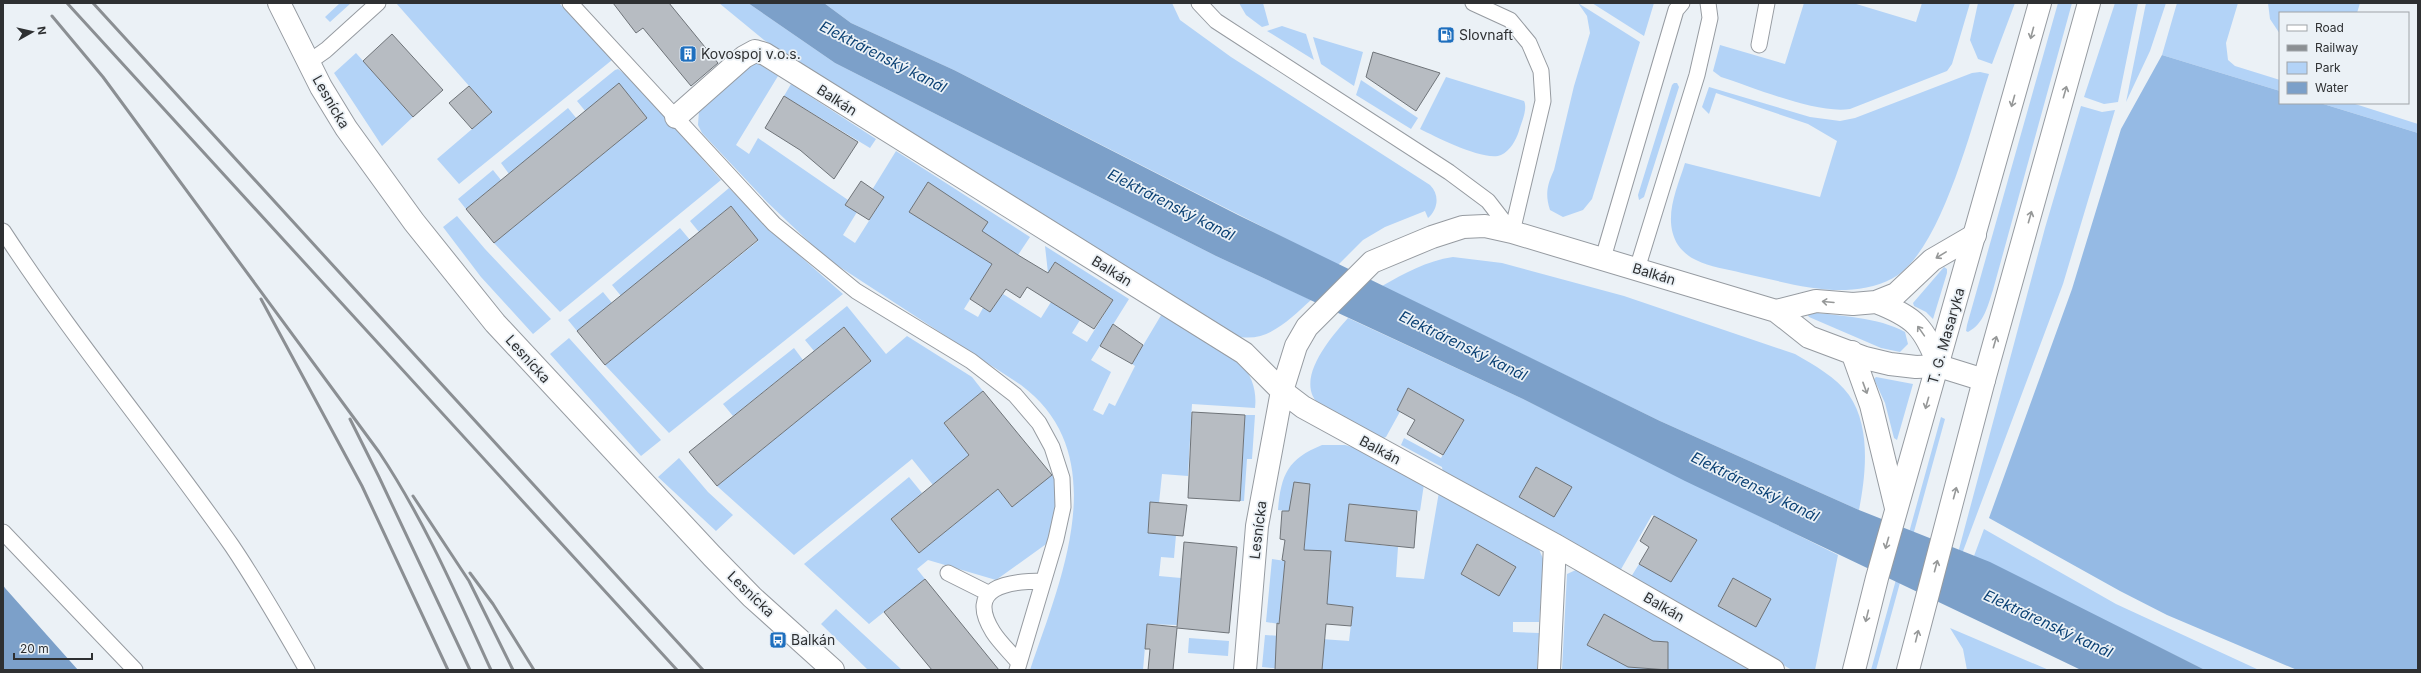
<svg xmlns="http://www.w3.org/2000/svg" width="2421" height="673" viewBox="0 0 2421 673" font-family="Inter,sans-serif">
<style>
.green{fill:#b3d3f7}
.forest{fill:#95bae4}
.water{fill:#7ca0c9}
.building{fill:#b7bcc2;stroke:#6f7479}
.lines{fill:none;stroke-linecap:round;stroke-linejoin:round}
.lane-casing{stroke:#969ba1;stroke-width:17}
.street-casing{stroke:#969ba1;stroke-width:24}
.secondary-casing{stroke:#969ba1;stroke-width:24}
.lane{stroke:#fff;stroke-width:15}
.street{stroke:#fff;stroke-width:22}
.secondary{stroke:#fff;stroke-width:22}
.rail{stroke:#8b8f93;stroke-width:3}
.oneway{stroke:#969898}
.labels{text-anchor:middle;stroke-width:3.5;stroke-linejoin:round;paint-order:stroke}
.poi-label{font-size:14px;fill:#2e3032;stroke:#ebf1f6;text-anchor:start}
.street-label{font-size:14px;fill:#2e3032;stroke:#ebf1f6}
.water-label{font-size:15px;font-style:italic;fill:#0c4275;stroke:#ebf1f6}
</style>
<rect width="100%" height="100%" fill="#ebf1f6"/>
<!-- green -->
<path class="green" d="M340,3H351L330,22L325,17Z
M396,3H559L612,60L459,184L437,159L492,112Z
M719,3H748L835,63L1216,256L1311,300C1290,319 1267,344 1236,336L873,112L764,40Z
M824,3H1172L1180,20L1231,57L1430,185C1440,195 1438,209 1428,218L1425,211L1385,227L1363,240L1338,265L954,70L851,23Z
M1239,3H1263L1269,25L1262,27L1246,15Z
M1578,3L1640,42L1592,199L1583,210L1563,217L1550,210C1545,195 1547,185 1554,170L1574,86L1590,33L1587,16Z
M1592,3H1654L1644,36Z
M1804,3H1853L1916,22L1922,3H1970L1952,64L1947,71L1850,109C1815,114 1756,88 1721,77L1713,71L1720,45L1785,64Z
M1978,3H2015L1992,64L1978,59L1970,40Z
M2058,3H2072L1993,290C1988,305 1984,324 1968,332L1966,331L1967,325Z
M2115,3H2138L2118,102L2104,104L2084,97Z
M2146,3H2166L2150,51L2126,102Z
M2177,3H2238L2226,43L2228,60L2235,66L2280,80V91L2162,55Z
M2268,3H2360L2357,13H2280V34L2270,19Z
M1282,26L1306,34L1314,60L1267,31Z
M1313,37L1363,52L1354,86L1321,64Z
M356,53L413,117L382,146L334,73Z
M754,61L778,76L736,145L749,154L758,138L848,200L845,205L857,212L843,235L855,243L884,197L872,190L896,151L1030,237L1018,255L1005,246L986,274L988,301L974,293L964,309L978,317L983,308L990,312L1003,294L1041,318L1051,302L1080,320L1072,333L1087,342L1113,300L1055,262L1048,273L1045,246L1129,299L1091,360L1111,372L1093,410L1103,415L1109,403L1115,406L1135,366L1132,364L1163,312L1241,363C1252,376 1257,391 1255,408L1192,404L1188,476L1162,474L1159,503L1149,518L1148,533L1176,535L1174,558L1161,557L1159,576L1181,578L1177,625L1147,624L1143,670H1030C1060,581 1116,456 1021,385L826,258L767,202L702,133L698,125L699,110Z
M618,69L630,78L721,180L560,312L494,243L647,118L619,84L586,112L577,101L615,70Z
M1980,72L1989,74C1971,127 1943,243 1898,275C1883,285 1864,289 1846,290C1811,291 1776,280 1742,273C1727,269 1710,267 1696,260C1689,257 1682,251 1678,245C1662,219 1677,189 1685,163L1820,197L1837,141L1808,124L1716,93L1709,114L1702,107L1709,87L1810,117L1840,121L1855,118L1972,73Z
M1446,77L1524,101C1528,109 1521,123 1519,131C1516,140 1510,151 1501,155C1485,162 1436,137 1420,129Z
M1361,80L1418,118L1411,129L1356,95Z
M1674,83H1677L1679,87L1644,197L1639,200L1638,195L1672,85Z
M791,84L876,139L870,148L784,96Z
M2320,103H2352L2418,124V133Z
M2081,106L2102,112L2115,110L2063,284L1947,594L2045,228Z
M568,108L577,119L509,174L501,163Z
M493,170L501,180L466,209L458,199Z
M729,188L767,227L843,294L669,433L605,365L758,241L731,206L699,232L690,221Z
M457,216L485,249L551,319L533,334L481,277L443,227Z
M680,228L690,240L621,296L612,285Z
M1453,257L1502,263L1624,296L1795,354C1814,365 1836,377 1849,395C1871,427 1866,474 1859,510L1660,421L1382,286C1405,273 1426,261 1453,257Z
M1944,267L1947,269V273L1933,319L1926,312L1914,306L1913,303Z
M603,292L612,303L577,331L568,320Z
M847,306L886,354L907,336L972,377L983,391L944,423L969,455L933,485L912,459L794,555L717,486L871,361L844,327L814,351L805,340Z
M1810,312C1840,316 1878,317 1905,332L1908,344L1900,352L1881,348L1809,317L1807,314Z
M1348,318L1523,399L1838,555L1815,670H1792L1631,577L1639,564L1671,581L1697,540L1654,516L1652,515L1620,571L1443,473L1442,467L1401,445L1404,438L1441,458L1464,420L1412,390L1386,437L1379,440C1360,429 1338,419 1321,406C1291,382 1332,336 1348,318Z
M569,338L661,440L641,456L550,354Z
M794,348L803,360L733,416L723,404Z
M1876,377L1913,384L1897,440L1894,438L1885,403L1874,379Z
M1245,415H1255L1252,459H1247L1244,501H1240Z
M1941,417L1945,419L1876,670H1871Z
M1322,445H1345L1359,449L1424,484L1420,511L1349,505L1345,541L1398,547L1396,577L1424,579L1439,492L1538,547L1544,561L1539,622H1513V632L1539,633L1537,670H1293L1262,667L1265,635L1349,641L1353,607L1319,603L1322,570L1330,571L1331,552L1304,550L1307,514L1278,510C1281,474 1288,459 1322,445Z
M679,458L708,492L733,515L716,531L658,477Z
M1055,472L1057,502L1049,542L996,580L928,560L917,569L925,579L869,624L804,564L909,477L922,493L891,519L919,553L998,489L1012,507Z
M1984,529L2116,604L2259,670H2205L1974,556Z
M1272,559L1285,561L1279,624L1266,622Z
M1578,569L1758,670H1562L1567,574Z
M836,609L902,670H868L821,624Z
M1950,628L2049,670H1967L1963,649Z
M1189,638L1229,641L1228,656L1188,653Z"/>
<!-- forest -->
<path class="forest" d="M2162,55L2280,91V103H2320L2418,133V670H2297L2167,615L2120,591L1989,518L2072,289L2121,129Z"/>
<!-- water -->
<path class="water" d="M748,3H824L851,23L954,70L1238,215L1660,421L1859,510L1990,562L2205,670H2081L1685,481L1523,399L1216,256L835,63Z
M3,585L5,588L78,670H3Z"/>
<!-- building -->
<path class="building" d="M613,3H669L718,63L691,86L643,28L636,33Z
M392,34L443,90L413,117L363,61Z
M1373,52L1440,73L1416,111L1366,77Z
M619,83L647,118L494,243L466,209Z
M469,86L492,112L472,129L449,103Z
M784,96L858,142L834,179L800,150L765,128Z
M861,181L884,197L869,220L845,205Z
M928,182L988,222L982,231L1018,255L1048,273L1055,262L1113,300L1094,329L1027,287L1020,298L1006,289L990,312L970,299L992,264L909,212Z
M731,206L758,240L605,365L577,331Z
M1113,324L1143,345L1132,364L1100,346Z
M844,327L871,361L717,486L689,452Z
M1408,388L1464,420L1443,455L1407,434L1415,420L1397,410Z
M983,391L1052,475L1012,507L998,489L919,553L891,519L969,455L944,423Z
M1192,412L1245,415L1240,501L1188,498Z
M1536,467L1572,487L1554,517L1519,497Z
M1294,482L1310,484L1304,550L1331,551L1327,604L1353,607L1351,626L1326,624L1322,670H1275L1277,623L1279,624L1285,561L1282,560L1285,540L1280,539L1282,511H1289Z
M1150,502L1187,505L1183,536L1148,533Z
M1349,504L1417,511L1414,548L1345,541Z
M1654,516L1697,540L1671,582L1639,564L1649,547L1640,541Z
M1184,542L1237,547L1229,633L1177,628L1173,670H1148L1150,649H1145L1147,624L1177,627Z
M1477,544L1516,567L1499,596L1461,574Z
M1733,578L1771,599L1756,627L1718,606Z
M925,579L999,670H932L884,612Z
M1604,614L1653,641L1668,642V670L1628,667L1587,645Z"/>
<g class="lines">
<!-- lane casing -->
<g class="lane-casing">
<path id="lane" d="M570,3L774,224L856,291L971,361L1015,395L1039,423L1052,447L1062,478L1063,507L1056,539L1017,670
M1199,3L1216,21L1449,172L1488,201L1512,232
M1473,3L1510,20L1529,43L1541,71L1543,101L1512,232
M1759,45L1767,3
M309,62L326,50L378,3
M3,231C74,340 157,439 232,546C259,586 283,628 307,670
M1603,258L1676,10L1682,3
M1637,269L1697,75L1710,18L1708,3
M3,532L135,670
M948,573L988,593
M1019,663C1011,653 1000,643 993,632C965,587 1008,581 1043,581"/>
</g>
<!-- street casing -->
<g class="street-casing">
<path id="street" d="M279,3L321,87L346,128L414,222L495,323L712,556L752,597L833,670
M676,117L744,57L755,51L765,54L1244,353L1282,391L1303,407L1555,545L1773,670
M1876,302C1915,317 1924,327 1939,366
M1776,311L1816,301L1853,304L1876,302L1896,294L1932,260L1975,235
M1852,352L1871,405L1896,508
M1245,670L1257,526L1282,391L1296,346L1307,327L1372,262L1432,237L1463,227L1485,226L1512,232L1776,311L1809,337L1865,358L1890,364L1916,367L1939,366L1984,380
M1549,670L1555,545"/>
</g>
<!-- secondary casing -->
<g class="secondary-casing">
<path id="secondary" d="M1854,670L1877,578L2040,3
M1908,670L1984,380L2089,3"/>
</g>
<!-- lane -->
<use href="#lane" class="lane"/>
<!-- street -->
<use href="#street" class="street"/>
<!-- secondary -->
<use href="#secondary" class="secondary"/>
<!-- rail -->
<path class="rail" d="M67,3L677,670
M93,3L703,670
M52,16L103,77L379,452C425,521 457,596 491,670
M261,299L362,486L448,670
M350,419L379,477L470,670
M413,496L469,581L513,670
M470,573L493,604L534,670"/>
</g>
<!-- one-way arrows -->
<defs><path id="oneway-shaft" d="M-6 0H5M1.5-3L5.5 0L1.5 3" fill="none" stroke-width="1.6" stroke-linecap="round" stroke-linejoin="round"/></defs>
<g class="oneway">
<use href="#oneway-shaft" transform="translate(2032 33) rotate(105)"/>
<use href="#oneway-shaft" transform="translate(2065 92) rotate(-74)"/>
<use href="#oneway-shaft" transform="translate(2013 101) rotate(106)"/>
<use href="#oneway-shaft" transform="translate(2030 217) rotate(-74)"/>
<use href="#oneway-shaft" transform="translate(1941 255) rotate(149)"/>
<use href="#oneway-shaft" transform="translate(1828 302) rotate(-175)"/>
<use href="#oneway-shaft" transform="translate(1921 331) rotate(-125)"/>
<use href="#oneway-shaft" transform="translate(1995 342) rotate(-74)"/>
<use href="#oneway-shaft" transform="translate(1865 388) rotate(70)"/>
<use href="#oneway-shaft" transform="translate(1927 403) rotate(106)"/>
<use href="#oneway-shaft" transform="translate(1955 493) rotate(-75)"/>
<use href="#oneway-shaft" transform="translate(1887 543) rotate(106)"/>
<use href="#oneway-shaft" transform="translate(1936 566) rotate(-75)"/>
<use href="#oneway-shaft" transform="translate(1867 616) rotate(104)"/>
<use href="#oneway-shaft" transform="translate(1917 636) rotate(-76)"/>
</g>
<!-- icons -->
<defs>
<g id="fuel-square" transform="scale(0.9)"><rect x="-9" y="-9" width="18" height="18" rx="4" fill="#1e6fbe" stroke="#ebf1f6"/><path d="M-5.5-6h7V0h2V4h1.3V-2.5L3-4.5l.8-.8L6-3V5H2.5V1h-1V6h-7ZM-4.2-4.7v3.2H.2V-4.7Z" fill="#fff"/></g>
<g id="building-square" transform="scale(0.9)"><rect x="-9" y="-9" width="18" height="18" rx="4" fill="#1e6fbe" stroke="#ebf1f6"/><path d="M-4-6H4V6H1V3H-1V6H-4ZM-2.5-4.3h1.7v1.8h-1.7ZM.8-4.3h1.7v1.8H.8ZM-2.5-1h1.7V.8h-1.7ZM.8-1h1.7V.8H.8Z" fill="#fff"/></g>
<g id="bus-square" transform="scale(0.9)"><rect x="-9" y="-9" width="18" height="18" rx="4" fill="#1e6fbe" stroke="#ebf1f6"/><path d="M-5-6H5V4H4V6H2V4H-2V6H-4V4H-5ZM-3.5-4V0h7V-4ZM-3.5 1.2v1.5H-2V1.2ZM2 1.2v1.5H3.5V1.2Z" fill="#fff"/></g>
</defs>
<g fill-rule="evenodd">
<use href="#fuel-square" x="1446" y="35"/>
<use href="#building-square" x="688" y="54"/>
<use href="#bus-square" x="778" y="640"/>
</g>
<g class="labels">
<!-- poi labels -->
<g class="poi-label">
<text x="1459" y="40">Slovnaft</text>
<text x="701" y="59">Kovospoj v.o.s.</text>
<text x="791" y="645">Balkán</text>
</g>
<!-- street labels -->
<g class="street-label">
<text transform="translate(837 100) rotate(33)" y="5">Balkán</text>
<text transform="translate(331 102) rotate(60)" y="5">Lesnícka</text>
<text transform="translate(1112 271) rotate(32)" y="5">Balkán</text>
<text transform="translate(1654 274) rotate(17)" y="5">Balkán</text>
<text transform="translate(1946 336) rotate(-74)" y="5">T. G. Masaryka</text>
<text transform="translate(528 359) rotate(48)" y="5">Lesnícka</text>
<text transform="translate(1380 450) rotate(28)" y="5">Balkán</text>
<text transform="translate(1258 530) rotate(-83)" y="5">Lesnícka</text>
<text transform="translate(751 594) rotate(44)" y="5">Lesnícka</text>
<text transform="translate(1664 607) rotate(30)" y="5">Balkán</text>
</g>
<!-- water labels -->
<g class="water-label">
<text transform="translate(883 57) rotate(27)" y="5">Elektrárenský kanál</text>
<text transform="translate(1171 205) rotate(27)" y="5">Elektrárenský kanál</text>
<text transform="translate(1463 346) rotate(26)" y="5">Elektrárenský kanál</text>
<text transform="translate(1755 487) rotate(26)" y="5">Elektrárenský kanál</text>
<text transform="translate(2048 624) rotate(25)" y="5">Elektrárenský kanál</text>
</g>
</g>
<!-- border -->
<rect width="2421" height="673" fill="none" stroke="#2e3032" stroke-width="8"/>
<!-- legend -->
<rect x="2279" y="12" width="130" height="92" fill="#ebf1f6" stroke="#9fa4a8"/>
<rect x="2287" y="25" width="20" height="6" fill="#ffffff" stroke="#9fa4a8"/>
<text x="2315" y="32" font-size="12" fill="#2e3032">Road</text>
<rect x="2287" y="45" width="20" height="6" fill="#8b8f93" stroke="#9fa4a8"/>
<text x="2315" y="52" font-size="12" fill="#2e3032">Railway</text>
<rect x="2287" y="62" width="20" height="12" fill="#b3d3f7" stroke="#9fa4a8"/>
<text x="2315" y="72" font-size="12" fill="#2e3032">Park</text>
<rect x="2287" y="82" width="20" height="12" fill="#7ca0c9" stroke="#9fa4a8"/>
<text x="2315" y="92" font-size="12" fill="#2e3032">Water</text>
<!-- north arrow -->
<g transform="translate(32 32) rotate(82)" stroke="#ebf1f6" stroke-width="3" paint-order="stroke">
<path d="M0-3L7 15L0 10L-7 15Z" fill="#2e3032"/>
<text y="-6" font-size="11" font-weight="bold" text-anchor="middle" fill="#2e3032">N</text>
</g>
<!-- scale -->
<path d="M14 653v6h78v-6" fill="none" stroke="#2e3032" stroke-width="2"/>
<text x="20" y="653" font-size="12" fill="#2e3032" stroke="#ebf1f6" stroke-width="3" paint-order="stroke">20 m</text>
</svg>
